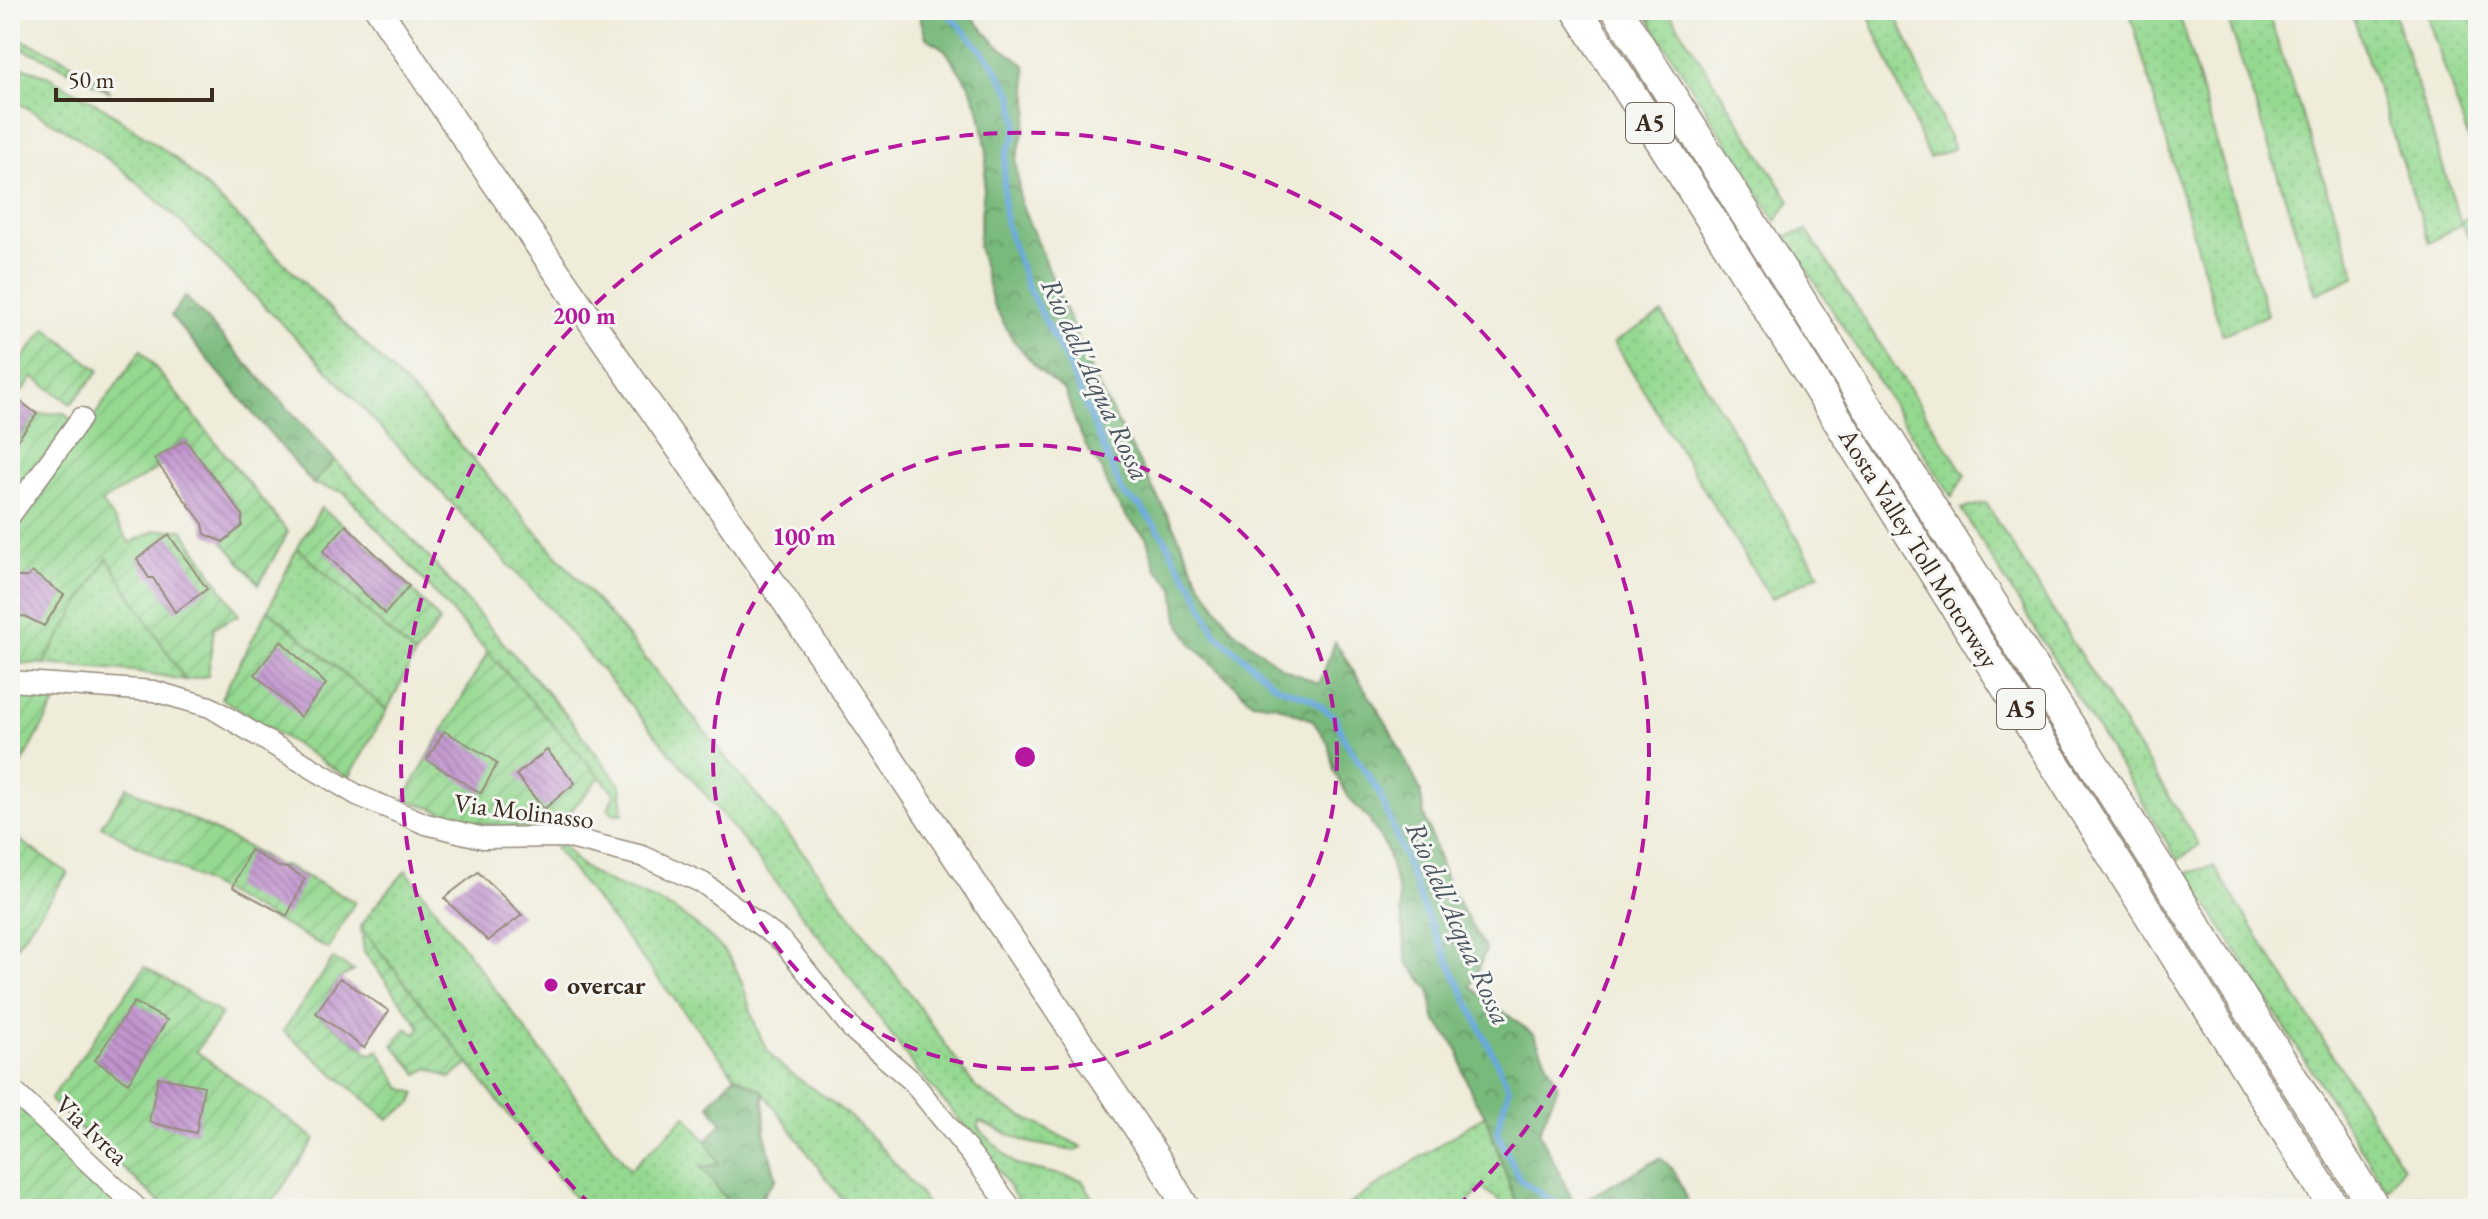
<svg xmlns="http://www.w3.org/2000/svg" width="2488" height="1219" viewBox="0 0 2488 1219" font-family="'EB Garamond',serif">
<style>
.grass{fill:url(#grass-dots);stroke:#688258;stroke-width:2}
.forest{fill:url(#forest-crowns);stroke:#5a724c;stroke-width:2}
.garden{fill:url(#garden-furrows);stroke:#688258;stroke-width:2}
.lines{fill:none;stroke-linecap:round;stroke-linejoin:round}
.stream{stroke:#69a9dc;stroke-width:6}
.building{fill:url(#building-back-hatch)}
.minor-casing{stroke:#958b7c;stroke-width:23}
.major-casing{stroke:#958b7c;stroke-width:29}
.highway-casing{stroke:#958b7c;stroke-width:33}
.minor{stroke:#fff;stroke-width:20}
.major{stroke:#fff;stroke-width:26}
.highway{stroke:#fff;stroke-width:30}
.ring{fill:none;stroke:#b5179e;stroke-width:4;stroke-dasharray:14 10}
.poi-dot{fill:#b5179e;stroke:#f6f6f2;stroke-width:3}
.labels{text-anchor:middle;stroke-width:6;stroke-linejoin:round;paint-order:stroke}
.shield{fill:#f6f6f2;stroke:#73675e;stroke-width:2}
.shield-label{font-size:24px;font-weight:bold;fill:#3b2a1e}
.street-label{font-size:26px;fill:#3b2a1e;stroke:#f6f6f2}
.poi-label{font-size:26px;font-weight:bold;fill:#3b2a1e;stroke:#f6f6f2;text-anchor:start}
.water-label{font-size:28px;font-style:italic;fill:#4b5660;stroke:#f6f6f2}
.centre{fill:#b5179e;stroke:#f6f6f2;stroke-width:4}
.ring-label{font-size:24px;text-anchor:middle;font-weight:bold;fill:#b5179e;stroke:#f6f6f2;stroke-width:6;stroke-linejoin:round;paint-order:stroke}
</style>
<defs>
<pattern id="grass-dots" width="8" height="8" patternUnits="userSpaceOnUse" patternTransform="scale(2)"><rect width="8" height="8" fill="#95d991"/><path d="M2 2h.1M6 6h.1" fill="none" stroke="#81ba7d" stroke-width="1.8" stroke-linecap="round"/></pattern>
<pattern id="forest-crowns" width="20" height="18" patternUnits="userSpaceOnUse" patternTransform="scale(2)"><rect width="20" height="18" fill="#78b97b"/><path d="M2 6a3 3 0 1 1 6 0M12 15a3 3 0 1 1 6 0" fill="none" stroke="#649764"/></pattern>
<pattern id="garden-furrows" width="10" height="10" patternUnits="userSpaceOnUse" patternTransform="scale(2)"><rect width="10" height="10" fill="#95d991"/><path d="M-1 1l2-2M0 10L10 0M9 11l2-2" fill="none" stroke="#81ba7d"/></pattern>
<pattern id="building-back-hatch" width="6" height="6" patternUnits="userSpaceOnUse" patternTransform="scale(2)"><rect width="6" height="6" fill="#c093cd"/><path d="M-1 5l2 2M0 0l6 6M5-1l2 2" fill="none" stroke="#9d78a6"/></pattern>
</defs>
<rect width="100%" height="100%" fill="#f6f6f2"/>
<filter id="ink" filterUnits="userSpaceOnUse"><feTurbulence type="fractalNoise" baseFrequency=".0125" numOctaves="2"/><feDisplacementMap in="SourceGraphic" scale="16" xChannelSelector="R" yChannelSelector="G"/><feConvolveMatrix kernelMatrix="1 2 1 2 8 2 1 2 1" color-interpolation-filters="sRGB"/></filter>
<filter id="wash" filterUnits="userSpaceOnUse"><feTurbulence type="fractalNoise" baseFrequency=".006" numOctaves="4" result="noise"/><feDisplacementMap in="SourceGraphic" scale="32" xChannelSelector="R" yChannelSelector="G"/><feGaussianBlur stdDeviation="1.8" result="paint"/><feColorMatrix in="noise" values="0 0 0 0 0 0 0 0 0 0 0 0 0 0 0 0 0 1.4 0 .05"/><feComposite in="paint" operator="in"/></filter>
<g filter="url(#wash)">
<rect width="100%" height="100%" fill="#efecd9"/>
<!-- grass -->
<path class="grass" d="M1643,10H1668L1790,201L1776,221Z
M1866,10H1894L1954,149L1929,158Z
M2129,10H2178L2267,315L2222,335Z
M2225,10H2267L2356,276L2316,294Z
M2351,10H2393L2461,223L2478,207V251L2461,224L2429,243Z
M2425,10H2469L2478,34V167Z
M10,36C47,49 83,65 111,93L57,64L10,43Z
M10,63L45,75L106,109L175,158L237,216L422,401L623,631L806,856L908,991L976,1088L1004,1107L1082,1147L1074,1151L1026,1142L979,1121L978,1128L1016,1165L1082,1180L1100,1209H1024L981,1145L916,1069L836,958L726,819L552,611L315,357L180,221L124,171L76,136L10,98Z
M1807,231L1965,475L1952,497L1785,236Z
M1662,313L1819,574L1771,599L1614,342Z
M335,460L425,553L570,719L621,786L623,814H614L608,808L615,794L344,492L313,484Z
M1986,503L2199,845L2178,860L1961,509Z
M297,548L415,655L387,710L268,610Z
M107,558L185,680L134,671L43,664Z
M564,845C586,884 637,888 673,909C683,915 693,923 702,930C714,940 728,953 735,967C749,994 751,1026 769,1052C783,1073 815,1088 836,1105C871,1134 904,1171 930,1209H849L764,1093L765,1134L776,1179L768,1186L759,1209H583L361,927L371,911L406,870L630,1170L686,1116L706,1141L722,1123L709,1104L735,1076L555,848Z
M2214,866L2403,1167L2388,1191L2187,873Z
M1485,1115L1518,1209H1513L1481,1188L1463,1209H1342Z
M2421,1195L2429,1209H2396L2393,1203Z"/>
<!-- forest -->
<path class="forest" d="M916,10H966L995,43L1025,65L1029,111L1016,161L1020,201L1095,380L1176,531L1199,581L1232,629L1282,668L1319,684L1335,642L1387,724L1420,789L1424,815L1447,883L1486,950L1471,987L1534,1035L1558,1086L1539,1132L1575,1205L1660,1158C1678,1170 1684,1189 1690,1209H1518L1485,1115L1474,1099L1463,1072L1459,1051L1434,1018L1430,990L1407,962L1398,890L1386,848L1368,818L1350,800L1334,771L1328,743L1312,720L1275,705L1252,702L1192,644L1178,620L1174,588L1156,568L1146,537L1128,519L1111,494L1102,470L1087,448L1076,424L1065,391L1039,370L1013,340L993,304L978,246L987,152L980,113L970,87L945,50L926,37L919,14Z
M185,296L335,460L313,484L171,316Z
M735,1076L763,1091L765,1134L776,1179L750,1209H733L701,1167L719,1164L706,1141L722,1123L709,1104Z"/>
<!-- garden -->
<path class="garden" d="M46,328L99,371L71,404L33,377L10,407V375Z
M141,350L288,532L259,584L223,542L242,526V514L185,440L155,459L160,467L102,502L130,543L156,530H183L239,615L214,627L208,676L185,680L107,558L43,664L10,663V536Z
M64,413L71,420L31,481L16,477L10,470V450L37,414Z
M321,508C366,539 404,580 440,621L415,655L297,548Z
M268,610L387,710L349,778L221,698Z
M488,652L600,777L553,832L473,822L404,799Z
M10,692L60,694L21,766L10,759Z
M127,787L251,849L279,866L284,865L355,902L328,949L101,826Z
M10,834L68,873L10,955V852L13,847L10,845Z
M361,927L469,1064L450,1078L429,1068L418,1074L393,1045L406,1028L416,1034L420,1027L364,952Z
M333,959L354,971L340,978L317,1014L372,1055L378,1049L401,1088L416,1093L412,1103L388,1119L283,1031Z
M145,967L222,1014L196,1051L315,1139L268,1209H167L50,1100Z
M10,1098L128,1209H10Z"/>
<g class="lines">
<!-- stream -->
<path class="stream" d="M945,10L992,62L1013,97L1017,122L1014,138L1007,151L1004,170V207L1006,224L1027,286L1068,364L1123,494L1140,506L1164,537L1175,559L1196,591L1215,633L1276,686L1310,698L1335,717L1344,739L1379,792L1426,914L1509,1088L1497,1130L1506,1152L1521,1181L1565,1209"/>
</g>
<g id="blocks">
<!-- building -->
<path class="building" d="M16,398L37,414L10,450V407Z
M185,440L242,514V526L223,542L205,534L203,524L154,459Z
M346,525L409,586L385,614L323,551Z
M169,535L207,589L175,612L153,578H149L137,559Z
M32,572L64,595L44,626L24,616L10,617V577H28Z
M281,641L326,684L300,717L255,674Z
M444,731L489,757L497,764L481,793L427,760Z
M547,750L575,783L544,809L516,775Z
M250,850L279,867L287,868L305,878L287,916L233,887Z
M478,872L522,915L488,941L444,898Z
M340,978L389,1011L364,1048L316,1013Z
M134,1002L167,1020L128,1083L95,1060Z
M158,1077L204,1086L196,1133L149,1122Z"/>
</g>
</g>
<g filter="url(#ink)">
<use href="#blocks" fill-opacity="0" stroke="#958b7c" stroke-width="2"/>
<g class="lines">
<!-- minor casing -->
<g class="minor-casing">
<path id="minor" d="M10,516L81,418
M10,681L154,691L210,707L357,795L426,824L483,838L566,837L642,856L703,883L783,942L853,1030L911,1080L974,1158L1012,1209
M10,1088L138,1209"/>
</g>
<!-- major casing -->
<g class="major-casing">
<path id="major" d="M379,10L485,168L785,601L1159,1161L1187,1209"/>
</g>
<!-- highway casing -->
<g class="highway-casing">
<path id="highway" d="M1577,10L1722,236L2335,1209
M1617,10L2375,1209"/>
</g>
<!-- minor -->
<use href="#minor" class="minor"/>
<!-- major -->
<use href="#major" class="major"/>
<!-- highway -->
<use href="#highway" class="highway"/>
</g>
</g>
<!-- distance rings -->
<g class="ring">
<circle cx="1025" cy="757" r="312"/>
<path d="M592 1206A624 624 0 1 1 1458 1206"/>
</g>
<!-- markers -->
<circle class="poi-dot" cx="551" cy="985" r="8"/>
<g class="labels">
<!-- shield labels -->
<g class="shield">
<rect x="1626" y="103" width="48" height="40" rx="6"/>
<rect x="1997" y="689" width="48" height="40" rx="6"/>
</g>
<g class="shield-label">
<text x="1650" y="131">A5</text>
<text x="2021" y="717">A5</text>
</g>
<!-- street labels -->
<g class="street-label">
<text transform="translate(1919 548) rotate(58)" y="9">Aosta Valley Toll Motorway</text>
<text transform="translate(524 811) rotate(7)" y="9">Via Molinasso</text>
<text transform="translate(92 1130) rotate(43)" y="9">Via Ivrea</text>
</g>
<!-- poi labels -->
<g class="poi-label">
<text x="567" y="994">overcar</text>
</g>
<!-- water labels -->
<g class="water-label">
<text transform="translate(1096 379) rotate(65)" y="10">Rio dell'Acqua Rossa</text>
<text transform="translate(1459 923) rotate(66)" y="10">Rio dell'Acqua Rossa</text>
</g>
</g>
<circle cx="1025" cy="757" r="12" class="centre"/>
<g class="ring-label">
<text x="584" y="324">200 m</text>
<text x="804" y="545">100 m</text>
</g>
<!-- margin -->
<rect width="2488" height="1219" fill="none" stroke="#f6f6f2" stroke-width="40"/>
<!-- scale -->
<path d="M56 88v12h156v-12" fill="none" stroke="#3b2a1e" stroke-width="4"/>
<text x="68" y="88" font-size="24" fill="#3b2a1e" stroke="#f6f6f2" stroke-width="6" paint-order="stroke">50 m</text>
</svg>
